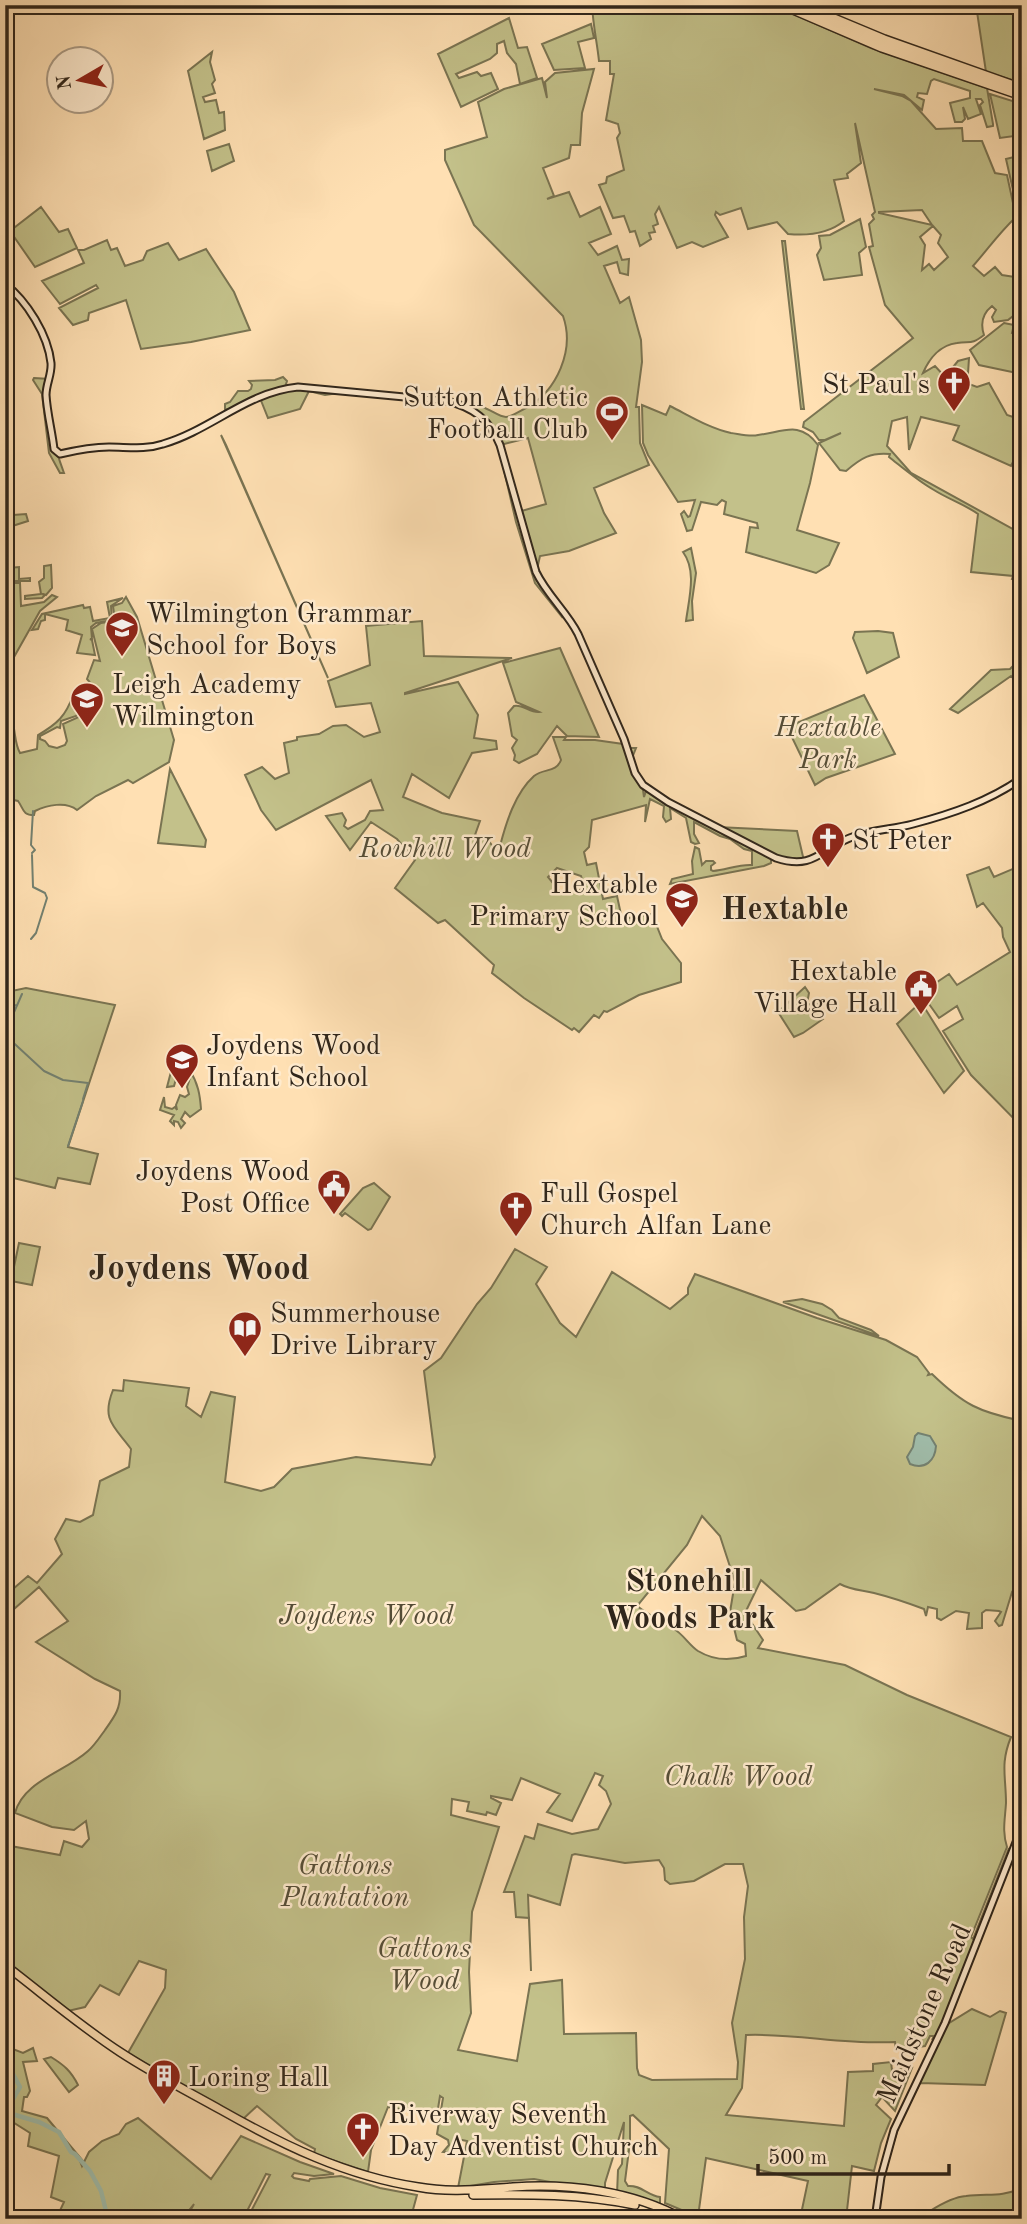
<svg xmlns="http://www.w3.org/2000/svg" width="1027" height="2224" viewBox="0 0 1027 2224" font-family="'Old Standard TT',serif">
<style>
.green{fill:#c3c18a;stroke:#7a7452;stroke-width:2;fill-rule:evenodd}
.water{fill:#a0bdab;stroke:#738171;stroke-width:2}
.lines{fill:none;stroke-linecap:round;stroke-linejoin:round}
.stream{stroke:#738171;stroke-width:2}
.river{stroke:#a0bdab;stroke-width:4.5}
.secondary-casing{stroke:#30261b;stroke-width:9}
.primary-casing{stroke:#30261b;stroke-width:10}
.highway-casing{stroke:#30261b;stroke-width:12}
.secondary{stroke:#ffebce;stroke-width:5}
.primary{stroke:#ffe0b3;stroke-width:7}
.highway{stroke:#ffe0b3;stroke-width:9}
.labels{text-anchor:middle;stroke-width:5;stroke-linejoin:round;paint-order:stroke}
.poi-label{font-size:28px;fill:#30261b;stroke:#ffebce;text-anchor:start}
.park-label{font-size:28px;font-style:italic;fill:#554d37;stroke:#ffebce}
.street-label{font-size:28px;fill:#30261b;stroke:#ffebce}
.quarter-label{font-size:32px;font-weight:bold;fill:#30261b;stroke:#ffebce}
.district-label{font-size:35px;font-weight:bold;fill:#30261b;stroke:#ffebce}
</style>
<rect width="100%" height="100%" fill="#ffe0b3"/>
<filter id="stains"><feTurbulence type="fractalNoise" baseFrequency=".00286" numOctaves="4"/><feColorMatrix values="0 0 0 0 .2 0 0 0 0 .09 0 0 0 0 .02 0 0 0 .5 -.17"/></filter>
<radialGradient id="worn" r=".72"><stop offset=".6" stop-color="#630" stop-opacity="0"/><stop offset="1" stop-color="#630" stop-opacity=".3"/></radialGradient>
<!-- green -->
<path class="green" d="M592,5H773L871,48L987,88L993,124V126L987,127L980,105L983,102L981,99H976L981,114L968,119L963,107L965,119L962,122H955L950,103L970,98V91L934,79L931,81L927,94L918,93L917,97L924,100L922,110L904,95L874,89L902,96L911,101L936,129L962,128L963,141H982L995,173L1007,175L1016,217C999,233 988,249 973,266L984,276L995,267L1002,275L1022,278V309L1008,320L994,322L992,317L996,310L992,306C982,314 980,323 984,335C971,345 971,341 957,343C940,345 929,359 923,373L935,366L945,377L958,361L969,358L967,389L969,384L977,387L989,383L1007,415L1022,420V444L1011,466L953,440L959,426L921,417L909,450L907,417L892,421L887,446L911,473L1022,534V581L1012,579L1013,576L971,572L978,514C964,504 948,499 934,490C918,481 903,468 889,457L890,454C871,452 861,458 846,471L840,470L819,443L841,433L825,440H819L813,432L803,427L804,422L913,338L885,305L869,247L873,246L869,224L874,219L872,215L875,212L855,123L861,163L847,174L848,178L834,180L844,221C828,234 809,236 788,234L777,222L748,229L741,208L720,215L716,212L715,215L728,237L703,247L692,242L677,248L659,207L655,214L658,224L653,226L655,232L649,233L651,239L640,246L635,231L630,232L624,216L613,218L599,185L606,183L607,177L624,170L617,138L620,133L618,124L606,120L614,74H610V61H599C597,42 593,25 592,5ZM922,210L932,225L879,213V212ZM933,226L941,235L938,243L948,257L934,270L929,264L922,270L925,245L920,237Z
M976,5H1022V83L986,72Z
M509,18L518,48L527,47L537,78L520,84L516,64L507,53L504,41L497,44V53L490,59L456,74L459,78L477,72L481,76L491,73L498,89L461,107L438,54Z
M591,24L594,38L578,42L585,68L554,70L542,44Z
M212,52L210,62L215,80L212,84L215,93L203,97L205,102L216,100L219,113L224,112L225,130L204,139L188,71Z
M594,69L582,113L580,145H571L569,158L543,168L554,196L547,199L569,192L580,217L600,207L611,234L589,243L598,255L617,246L622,260L629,259L628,275L620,273L617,262L604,266L620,303L629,297L641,340L642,362L636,407H639L640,443L649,465L594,488L604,513L616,533L569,551L540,556L536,574L563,615L562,617L535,583L516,522L503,466L505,465L518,512L546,504L528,438L500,445L492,427L455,402C464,403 474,404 482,407C490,409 499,417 506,417C513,416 520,411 526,408C557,391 575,350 563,316L474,225L445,160V150L487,137L478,102L504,89L542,78L547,98L545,82L555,73Z
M990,94L1022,104V135L1000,138Z
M229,144L234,161L212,171L207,151Z
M1022,155V214L1018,212L1006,159Z
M41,207L59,232L68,229L77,248L35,267L10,231Z
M860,219L866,247L859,253L862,275L824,280L817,255L821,248L819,236L830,235Z
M107,240L111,250L117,248L125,266L143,260L147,251L168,243L179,260L206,249L234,292L250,330L191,342L141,349L126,300L89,313L88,320L73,325L59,308L98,288L96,285L60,304L42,281L84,263L78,250H84Z
M782,241H785L804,409H801Z
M1004,323L1014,325L1012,333L1022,335V374L979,365L970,350Z
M283,377L287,381L285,387L228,410L225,409V404L230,402L238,391H248L251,389L252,385L249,381L275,380Z
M34,378L49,379C42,405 55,449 64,473H60L49,453L42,394L33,380Z
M299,388L339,393L325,395L309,391L300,409L268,418L260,398Z
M642,405L666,415L670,406C690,416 709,428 731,433C739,434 750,437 758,435C783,432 800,420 818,445L810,483L797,530L839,543L829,565L816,573L746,552L750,527L758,528L757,523L724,514L726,502L722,500L717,505L701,502L692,530L687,531L681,514L684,511L688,517L690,516L695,500L678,502L648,455L643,443Z
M221,435L226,445L328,678Z
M26,514L28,521L6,528L8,568L19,567V579L30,578V581H13L12,583H20L21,606L44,602L52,595L57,597L40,611L14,657L5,638V519L13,515Z
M691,548L696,573L692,601L693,620L686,621C689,598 697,571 683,552Z
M51,565L52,588L46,595L43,594L44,596L42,598L25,599V596L41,594L39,582L44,578V566Z
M126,597L137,617L174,740L169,762L133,783L128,780L96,796L77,810C66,801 47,805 35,811L34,815C22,815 24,809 18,801L5,798V711C18,722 12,739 20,753L37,749L38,735C57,724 66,716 73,695L79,694L88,684L95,695L76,716L61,721L60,728L57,727L40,736V739L45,741L49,746L57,748L65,745L67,741L63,724L81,716L97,696V691L87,679L94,660L100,661L92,629L101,623L115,621L113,606L122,603Z
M123,598L111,606L112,620L96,623L91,627L92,639H90L92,640L95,655L77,653L82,635L66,630L68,620L45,614V620L41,621L38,629L32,630L42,614L83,605L84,608L90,607L93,621L110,618L107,602Z
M422,621L424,656L512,658L405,693V694L458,682L478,715L474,738L496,741L497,749L472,753L449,798L412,774L403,797L442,813L480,821L475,835L489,841L493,847L500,846C506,823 515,793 534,776C544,768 556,773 561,760L553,737H566L564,740H595L623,744L629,752L631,748H636L630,763L643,790L644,797L646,791L771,858V863L764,866L670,884L672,879L693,874L692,861L695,847L699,849L702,865L706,861H713L715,863L711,866V870L713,871C726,870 739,864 752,865V851L744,849L730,839L720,836L694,822V834L699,843L695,844L691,842L686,818L670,808L671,819L666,822L663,817L664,806L650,799L645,822L646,805L592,820L589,847L584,852L587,865L596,863L603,899L617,896L622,919L652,914L662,939L681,963V982L639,995L607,1012L604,1011L599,1018L594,1015L579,1032L574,1028L572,1030L524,998L492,973L494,965L445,920L438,923L395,888L415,860L397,839L371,822L350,850L326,816L342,813L346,820L344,826L348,829L365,820L370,811L383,810L371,780L276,830L261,810L245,775L262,767L275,779L289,773L284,743L297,740V737L319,734L333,726L346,725L364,737L380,732L371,703L336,707L328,681L370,665L366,626ZM557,868L581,876L585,889L561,893L548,877Z
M878,631L893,633L899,657L867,673L853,638L855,632Z
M560,648L599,737L567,736L557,726L537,754L519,763L514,760L515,755L512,748L517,740L512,736L508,713L514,706C523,704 530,713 539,712L516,702L503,663Z
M1022,657V687L1011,676L958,713L950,709L991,670L1010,669Z
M864,695L895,754L826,778L815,785L787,727Z
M170,769L206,840L205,847L158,843Z
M717,827L797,831L804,861L785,860Z
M1022,865V1127L971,1075L943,1031L963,1019L957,1006L939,1018L929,1004L927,1005L918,995L949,974L957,985L1010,952L1003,937L1002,928L983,903L977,907L967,875L989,867L994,877Z
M5,983L12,991L26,988L115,1005L68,1147L98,1154L90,1184L58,1178L55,1188L5,1176Z
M805,987L809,993L807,1004H820L819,1012L823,1019L803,1033L794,1037L778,1012Z
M921,1002L964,1071L944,1093L897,1024Z
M172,1068L190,1071C198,1083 200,1095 201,1109L190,1117L185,1112L181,1119L185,1123L181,1128L178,1122L174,1121V1125L170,1121L174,1115L160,1110L164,1097L165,1107L172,1109L175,1107L177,1110L176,1105L180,1095L185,1097L189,1094L187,1087L191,1075L178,1072L174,1086L167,1087Z
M374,1183L390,1197L371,1229L368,1230L345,1213L342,1216L340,1214L363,1188Z
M19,1243L40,1247L32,1285L11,1281Z
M515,1249L547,1267L536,1284L560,1323L576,1337L612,1272L670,1309L688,1294V1288L695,1274L817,1318L886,1340L917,1357L929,1373L928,1375L932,1374C964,1405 979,1412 1022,1421L1020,1465L1022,1486V1599L1012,1592L1002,1625L999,1626L995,1621L1001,1612L999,1611L986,1610L982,1613V1628L967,1629L969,1613L956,1611L941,1620L937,1618V1609L928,1607L926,1616L924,1609C908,1603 890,1597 874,1593C862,1590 851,1590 840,1584L805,1609L796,1611L761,1580L745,1613L763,1640L758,1648L845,1665L907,1695L1011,1737C1000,1764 1006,1776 1006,1803C1005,1820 1002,1831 1007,1847L971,1937L973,1939L1009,1848L1010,1856L937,2036L933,2038L934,2036H930L925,2046L896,2050L895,2042C845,2045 796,2033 746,2035L742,2088L726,2115L844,2126L848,2072L873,2071V2064L891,2062L892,2070L912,2068L895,2111L882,2097L876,2105L891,2119L881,2143L874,2171L852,2166L846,2219H800L808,2181L706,2158L698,2217L665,2203L669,2149L633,2115L630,2116V2142L625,2181L628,2186C641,2185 647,2195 660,2197V2207L617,2194L618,2170L622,2164L624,2122L605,2183V2192L534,2179L494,2182L458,2188L467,2141L457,2139L453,2153L443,2152L449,2145L448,2140L437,2134L443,2098L440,2096L437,2115L388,2107L371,2150L368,2172L314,2154L315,2149L296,2139L257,2106L242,2120L128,2053L165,1988L166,1970L139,1961L119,1995L100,1985L85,2007L68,2011L5,1961V1845L60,1855L64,1841L82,1847L89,1839L86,1821L74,1830L52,1827L15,1813C23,1781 65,1772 88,1751C94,1746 100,1737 105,1730C115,1716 121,1708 120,1691L95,1679L36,1642L68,1621L39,1587L5,1617V1596L28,1576L37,1583L62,1554L55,1539L66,1519L80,1522L93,1515L100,1481L129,1467L131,1449C114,1426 101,1420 113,1390L123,1391L124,1380L189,1388L186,1406L201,1417L211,1392L235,1397L225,1482L261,1491L274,1487L292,1469L356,1457L431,1465L435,1457L424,1371L441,1358L477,1304L491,1288ZM702,1516L720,1536L735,1582L730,1612L737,1640L745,1644L746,1656C730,1661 713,1660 698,1651C689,1645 683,1634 674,1629C662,1622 649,1615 637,1606L687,1545ZM595,1773L603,1776L599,1785L606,1791L611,1804L598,1829L572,1834L538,1824L534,1839L525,1836L504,1892H514L516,1917L529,1918L531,1971L528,1895L560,1905L572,1855L575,1854L625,1863L659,1860L664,1868L665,1880L670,1884L694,1881L725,1864H743L748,1886L744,1917L745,1959L732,2023L738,2062L737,2079L652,2080L639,2075L637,2068L636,2033L564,2034L562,1980L530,1984L517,2061L458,2050L471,2013L469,1972L472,1912L499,1827L451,1815L452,1799L469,1802L467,1811L486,1815L487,1812L496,1815L501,1803L491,1798V1796L512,1800L521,1778L560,1794L547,1812L572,1821Z
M802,1299L822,1304L832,1310L839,1318L871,1330L879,1336L783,1302Z
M972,2009L990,2017L1000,2011L1006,2013L985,2085L920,2083L899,2125L883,2179L878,2219L882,2181L898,2125L946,2025Z
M5,2046L23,2053L33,2048L37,2061L23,2062L30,2091L27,2097H24L22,2111L47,2118L83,2161H80L82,2166L89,2152L102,2141L119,2134L126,2124L138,2118L211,2179L241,2136L300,2162L334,2174L314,2176L294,2173L292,2176L294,2178L309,2181L310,2179L341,2176L380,2188L417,2195L411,2217L417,2219H247L270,2175L266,2174L243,2219L190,2211L194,2204L187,2213L191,2217L203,2219H56L64,2202L51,2197L59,2156L28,2146L30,2133L11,2121L5,2137Z
M51,2057C64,2065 71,2071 78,2085L69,2092L44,2059Z
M1022,2188V2219H928L930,2211C941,2204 953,2197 966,2196C989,2193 999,2198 1022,2188Z"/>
<!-- water -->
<path class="water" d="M918,1433L930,1436L936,1446C935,1461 925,1470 910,1464L907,1457L913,1447L915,1436Z"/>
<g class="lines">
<!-- stream -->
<path class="stream" d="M5,640L9,648
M32,853L35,850L31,845L33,811
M31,939L36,933L47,898L45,893L33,887L32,855
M6,1002L9,1006L17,1005
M5,1033L22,994
M5,1035L44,1071L63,1080L88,1083L83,1099
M68,1146L83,1101"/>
<!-- river -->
<path class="river" d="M5,2059L20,2087L12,2101V2114L39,2122L59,2132L71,2152L75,2154L90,2171L101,2191L108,2219"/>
<!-- secondary casing -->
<g class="secondary-casing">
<path id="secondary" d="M5,284C27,301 48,335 51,363C52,374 46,384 46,395C47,413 52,431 54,449L60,454C77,450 92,447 109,447C128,447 145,450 163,444C211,430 247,392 298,387L447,401C473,407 490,420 500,445L536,572C547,595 567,612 578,634L624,739L635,773L643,785L668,802L776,858C816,871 821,847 855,836C873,830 894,829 913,824C951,814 990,801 1022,778
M875,2219L881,2177L894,2130L945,2023L1022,1827"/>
</g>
<!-- primary casing -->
<g class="primary-casing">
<path id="primary" d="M5,1965C43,1994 80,2026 120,2052C152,2073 187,2091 221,2110C283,2145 346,2176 418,2187C450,2193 481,2189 513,2187C569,2183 633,2191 683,2219
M473,2195C528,2194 581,2194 635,2205"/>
</g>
<!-- highway casing -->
<g class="highway-casing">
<path id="highway" d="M784,5L882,47L1022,95
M800,5L884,40L1022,89"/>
</g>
<!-- secondary -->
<use href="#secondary" class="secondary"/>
<!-- primary -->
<use href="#primary" class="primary"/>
<!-- highway -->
<use href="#highway" class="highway"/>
</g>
<!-- icons -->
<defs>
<g id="church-pin" transform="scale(1.75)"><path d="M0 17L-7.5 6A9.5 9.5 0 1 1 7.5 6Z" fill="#8f2418" stroke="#ffebce"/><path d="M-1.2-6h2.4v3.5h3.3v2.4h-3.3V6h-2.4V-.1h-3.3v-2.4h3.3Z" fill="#fff"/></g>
<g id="stadium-pin" transform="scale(1.75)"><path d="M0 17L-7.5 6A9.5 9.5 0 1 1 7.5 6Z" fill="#8f2418" stroke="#ffebce"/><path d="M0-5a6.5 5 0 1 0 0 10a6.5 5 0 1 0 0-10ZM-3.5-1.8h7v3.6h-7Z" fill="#fff"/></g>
<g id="school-pin" transform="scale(1.75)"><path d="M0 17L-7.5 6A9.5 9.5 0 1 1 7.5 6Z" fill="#8f2418" stroke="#ffebce"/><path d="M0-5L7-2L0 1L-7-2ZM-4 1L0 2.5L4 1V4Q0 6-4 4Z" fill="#fff"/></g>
<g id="civic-pin" transform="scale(1.75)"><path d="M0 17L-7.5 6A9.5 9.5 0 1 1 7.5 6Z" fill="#8f2418" stroke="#ffebce"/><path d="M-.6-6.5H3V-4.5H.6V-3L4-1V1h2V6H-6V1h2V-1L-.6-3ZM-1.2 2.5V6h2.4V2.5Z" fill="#fff"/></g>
<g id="library-pin" transform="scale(1.75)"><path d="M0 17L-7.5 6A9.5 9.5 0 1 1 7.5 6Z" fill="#8f2418" stroke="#ffebce"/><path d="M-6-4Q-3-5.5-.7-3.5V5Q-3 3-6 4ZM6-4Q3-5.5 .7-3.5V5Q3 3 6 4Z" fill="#fff"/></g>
<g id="building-pin" transform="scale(1.75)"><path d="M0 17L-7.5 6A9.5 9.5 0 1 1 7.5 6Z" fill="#8f2418" stroke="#ffebce"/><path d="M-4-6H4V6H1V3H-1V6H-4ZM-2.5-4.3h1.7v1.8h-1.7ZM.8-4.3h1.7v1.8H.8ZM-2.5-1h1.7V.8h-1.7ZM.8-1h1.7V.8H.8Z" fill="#fff"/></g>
</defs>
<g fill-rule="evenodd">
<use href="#church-pin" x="954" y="383"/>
<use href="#stadium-pin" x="612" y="412"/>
<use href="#school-pin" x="122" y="628"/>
<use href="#school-pin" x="87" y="699"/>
<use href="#church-pin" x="828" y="839"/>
<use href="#school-pin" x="682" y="899"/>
<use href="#civic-pin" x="921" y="986"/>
<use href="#school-pin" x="182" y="1060"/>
<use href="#civic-pin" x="334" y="1186"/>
<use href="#church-pin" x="516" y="1208"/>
<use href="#library-pin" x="245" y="1328"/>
<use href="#building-pin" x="164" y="2076"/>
<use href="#church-pin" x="363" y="2129"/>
</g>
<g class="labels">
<!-- poi labels -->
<g class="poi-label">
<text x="930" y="393" text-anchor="end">St Paul's</text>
<text x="588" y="406" text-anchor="end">Sutton Athletic<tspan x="588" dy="32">Football Club</tspan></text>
<text x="146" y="622">Wilmington Grammar<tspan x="146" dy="32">School for Boys</tspan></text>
<text x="112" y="693">Leigh Academy<tspan x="112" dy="32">Wilmington</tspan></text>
<text x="852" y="849">St Peter</text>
<text x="658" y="893" text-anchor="end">Hextable<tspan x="658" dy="32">Primary School</tspan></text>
<text x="897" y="980" text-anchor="end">Hextable<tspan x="897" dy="32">Village Hall</tspan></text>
<text x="206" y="1054">Joydens Wood<tspan x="206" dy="32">Infant School</tspan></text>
<text x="310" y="1180" text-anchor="end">Joydens Wood<tspan x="310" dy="32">Post Office</tspan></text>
<text x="540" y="1202">Full Gospel<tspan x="540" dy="32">Church Alfan Lane</tspan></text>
<text x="270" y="1322">Summerhouse<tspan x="270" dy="32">Drive Library</tspan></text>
<text x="188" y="2086">Loring Hall</text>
<text x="388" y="2123">Riverway Seventh<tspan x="388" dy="32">Day Adventist Church</tspan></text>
</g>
<!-- park labels -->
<g class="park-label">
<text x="828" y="736">Hextable<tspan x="828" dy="32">Park</tspan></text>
<text x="445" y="857">Rowhill Wood</text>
<text x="366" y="1624">Joydens Wood</text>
<text x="738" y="1785">Chalk Wood</text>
<text x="345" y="1874">Gattons<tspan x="345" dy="32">Plantation</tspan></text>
<text x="424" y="1957">Gattons<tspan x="424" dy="32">Wood</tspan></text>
</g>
<!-- street labels -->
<g class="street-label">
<text transform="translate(923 2013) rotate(-66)" y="10">Maidstone Road</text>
</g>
<!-- quarter labels -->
<g class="quarter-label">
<text x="785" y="919">Hextable</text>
<text x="689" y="1591">Stonehill<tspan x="689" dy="37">Woods Park</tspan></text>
</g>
<!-- district labels -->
<g class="district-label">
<text x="199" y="1279">Joydens Wood</text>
</g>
</g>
<!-- margin -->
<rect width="1027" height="2224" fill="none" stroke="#ffe0b3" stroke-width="28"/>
<rect x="7" y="7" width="1013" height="2210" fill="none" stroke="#30261b" stroke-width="3.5"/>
<rect x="14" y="14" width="999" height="2196" fill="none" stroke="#30261b" stroke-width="2"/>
<!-- north arrow -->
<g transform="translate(80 80) rotate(261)"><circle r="33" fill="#ffebce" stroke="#ac9c86" stroke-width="2"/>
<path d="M0-5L12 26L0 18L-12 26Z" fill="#8f2418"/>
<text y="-10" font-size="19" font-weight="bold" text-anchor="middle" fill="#30261b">N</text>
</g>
<!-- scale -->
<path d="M758 2164v10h191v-10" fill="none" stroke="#30261b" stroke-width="3.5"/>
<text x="768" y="2164" font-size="21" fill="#30261b" stroke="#ffebce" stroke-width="5" paint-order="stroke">500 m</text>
<rect width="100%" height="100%" filter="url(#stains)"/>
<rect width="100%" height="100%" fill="url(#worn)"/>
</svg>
